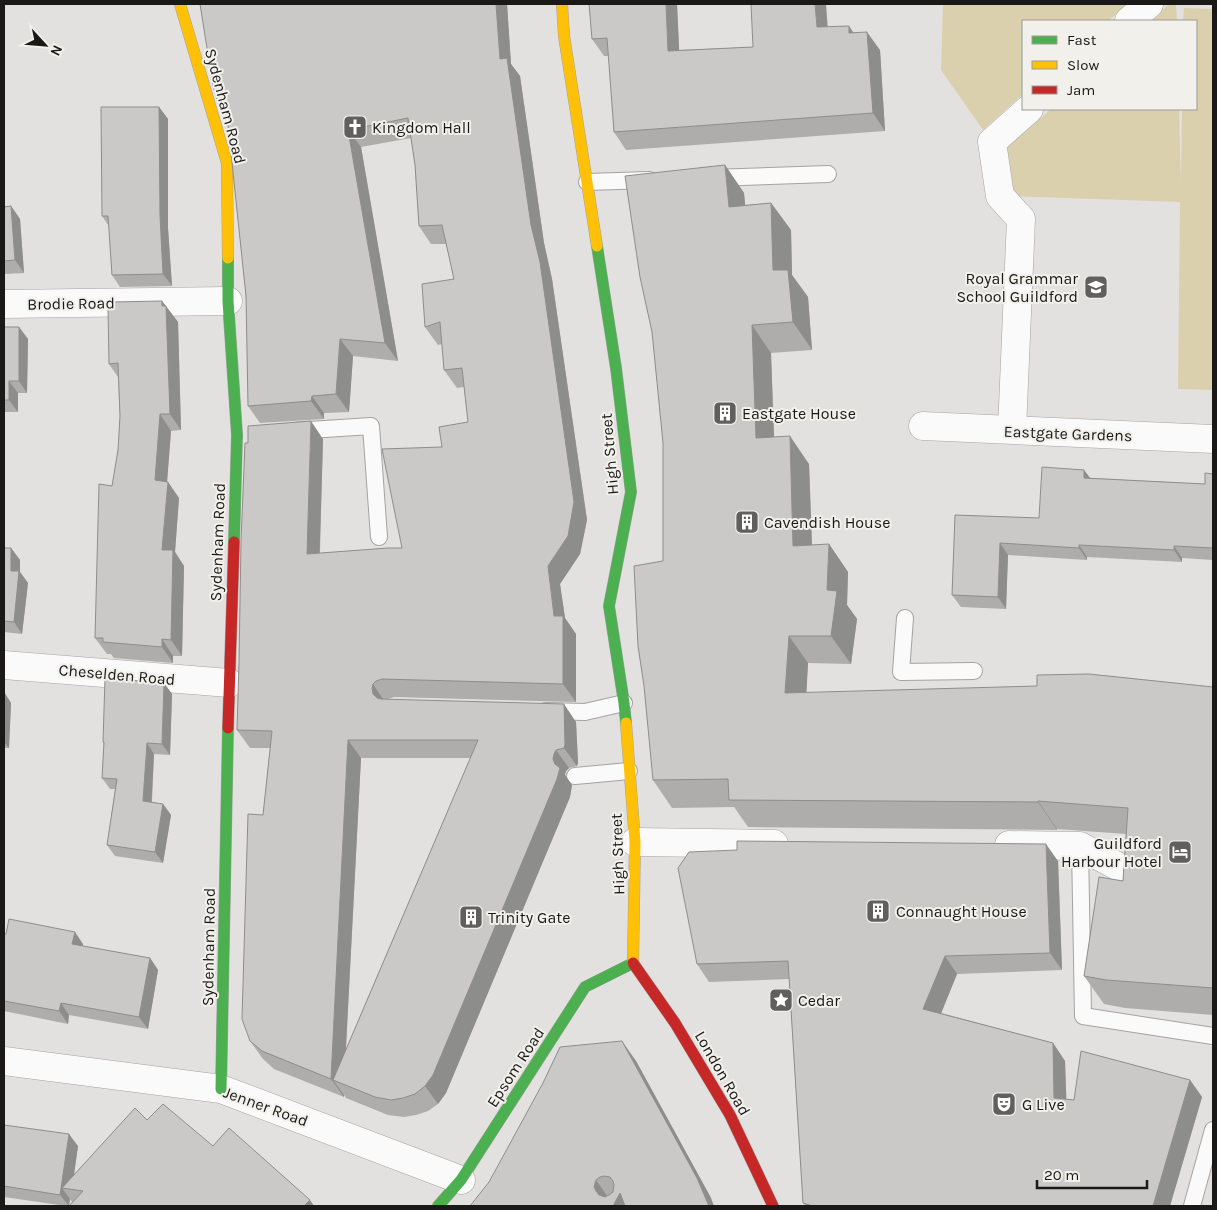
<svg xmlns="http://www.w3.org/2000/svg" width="1217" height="1210" viewBox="0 0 1217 1210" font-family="Karla,sans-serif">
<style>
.green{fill:#dbd0ad}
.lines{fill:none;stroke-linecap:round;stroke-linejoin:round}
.lane-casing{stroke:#a4a3a1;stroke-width:18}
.street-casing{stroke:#a4a3a1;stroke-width:29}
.fast-casing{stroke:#a4a3a1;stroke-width:12}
.slow-casing{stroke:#a4a3a1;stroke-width:12}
.jam-casing{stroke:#a4a3a1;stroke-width:12}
.lane{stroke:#fbfafa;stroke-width:16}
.street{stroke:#fbfafa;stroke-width:28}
.fast{stroke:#4caf50;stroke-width:11}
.slow{stroke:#ffc107;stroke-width:11}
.jam{stroke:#c62828;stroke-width:11}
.wall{fill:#aeadac;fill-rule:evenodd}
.shaded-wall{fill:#8d8d8c}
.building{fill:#cac9c8;stroke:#8d8d8c;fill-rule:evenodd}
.labels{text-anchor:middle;stroke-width:4;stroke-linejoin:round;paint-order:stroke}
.street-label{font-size:16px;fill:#1a1918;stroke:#f1f0eb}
.poi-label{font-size:16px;fill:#1a1918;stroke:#f1f0eb;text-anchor:start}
</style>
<rect width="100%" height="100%" fill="#e3e1df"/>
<!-- green -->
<path class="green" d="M943,4H1128L1108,21H1023V94L983,130L941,70Z
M1169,4H1176L1177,21H1149Z
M1184,8L1213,9V390L1178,389L1180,202L1010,196L1007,147L1051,109H1179L1181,183L1182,109H1196V21H1183Z"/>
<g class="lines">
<!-- lane casing -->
<g class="lane-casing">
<path id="lane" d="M711,178L828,174
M587,182L649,180
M294,431L371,426L379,537
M905,618L901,672L974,671
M546,711L585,712L624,703
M575,776L629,771
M1080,846L1083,1016L1213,1036
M1192,1206L1213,1130"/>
</g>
<!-- street casing -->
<g class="street-casing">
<path id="street" d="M1129,21L1149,4
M4,304L228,301
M923,426L1213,439
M1012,430L1021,219L1000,196L992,142L1029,109
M4,665L229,683
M635,842L774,844
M1009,845L1080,846L1119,867
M4,1061L221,1089L461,1180"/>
</g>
<!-- fast casing -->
<g class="fast-casing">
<path id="fast" d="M597,246L616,368L631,492L609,606L624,703L626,723
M228,258V301L237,435L234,542
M221,1089L228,728
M438,1206L461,1180L585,987L633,963"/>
</g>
<!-- slow casing -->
<g class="slow-casing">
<path id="slow" d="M180,4L227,163L228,258
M562,4L564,36L597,246
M626,723L635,842L633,963"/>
</g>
<!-- jam casing -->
<g class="jam-casing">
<path id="jam" d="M228,728L234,542
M633,963L675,1023L730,1115L773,1206"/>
</g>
<!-- lane -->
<use href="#lane" class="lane"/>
<!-- street -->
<use href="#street" class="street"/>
<!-- fast -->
<use href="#fast" class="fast"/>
<!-- slow -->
<use href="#slow" class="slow"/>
<!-- jam -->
<use href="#jam" class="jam"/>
</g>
<!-- wall -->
<path class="wall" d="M200,4H507L511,64L520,76L544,243L552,279L587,520L580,554L560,584L565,618L576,634V702L394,697L388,699L576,722L578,763L577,766L569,768L566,771L565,775L572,785L570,797L446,1093L438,1104L428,1111L416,1115L404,1117L388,1115L346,1098L344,1095V1097L274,1069L263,1059L250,1041L263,815L270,748H250L237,730L323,439L320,553L402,548L442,447L468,422L464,387L457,388L444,370L442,344L438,345L425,327L454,279L446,244H431L419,226L415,165L411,138L361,147L398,361L353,356L349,412L324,413V419L260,423L248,406L246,296L227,117L219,106ZM361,758H471L346,1049Z
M677,4L679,50L753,47L828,27L849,26L853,33L880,50L885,131L626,150L614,132L609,56H604L592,39Z
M159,107L168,119V228L172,286L120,287L112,275L109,226L102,216Z
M725,165L744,193L745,205L771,203L791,230L792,275L808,297L812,350L771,353L774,437L809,464L812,545L829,544L848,572L847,605L857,619L851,664L808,663L806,693L1213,687V1015L1125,1008L1104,1004L1084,976L1123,881L1126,834L1057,829V830L748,827L734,807L672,808L653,780L663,561Z
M11,206L20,219L24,273L4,274V207Z
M162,301L178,322L181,430L171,431L167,481L179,498L175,552L184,566L182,656H173V663L114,658L111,654H107L95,638L112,486L118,450L120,416L118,377L109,364Z
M4,327H19L28,339L27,393H18V412H4Z
M1084,470L1090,478L1205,484L1213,474V560L1182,558V562L1087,557V560L1008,555L1006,609L961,607L952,595L955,515L1039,518Z
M4,548H11L20,560V572L28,583L22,634L4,632Z
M164,683L172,694L170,755L154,754L152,802L163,804L171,815L163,863L115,856L107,845L115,789H110L102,778L104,744L103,742Z
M4,692L11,703L9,748H4Z
M1058,861L1062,970L957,974L941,1013L1053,1043L1065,1061L1066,1099L1074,1100L1190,1080L1202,1097L1170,1206H806L803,1203L789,979L709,982L697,964Z
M4,934L83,944V946L150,958L158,970L148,1029L69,1015L68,1024L4,1011Z
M636,1061L711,1198L470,1206Z
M147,1120L213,1146L314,1206H66L4,1197V1125L78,1146L74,1174ZM70,1199L72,1202L69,1206Z"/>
<!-- shaded-wall -->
<path class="shaded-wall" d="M496,4H507L511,64L520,76L544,243L552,279L587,520L580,554L560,584L565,618L576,634V702L563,684L548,566L531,225L500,59Z
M666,4H677L680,68L668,51Z
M815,4H826L829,45L817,27Z
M849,26L861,44L849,33Z
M867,32L880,50L885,131L873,113Z
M159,107L168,119V228L172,286L163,274L160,216Z
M348,130L361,147L398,361L385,343Z
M725,165L744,193L748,235L729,207Z
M771,203L791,230L792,275L808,297L812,350L793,322L773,270Z
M11,206L20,219L24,273L15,260Z
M162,301L178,322L181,430L170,414Z
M752,325L771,353L775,466L756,438Z
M19,327L28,339L27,393L19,381Z
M340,339L353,356L349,412L336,394Z
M9,381L18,393V412L9,400Z
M312,396L324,413V419L311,401Z
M160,414L171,431L166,496L155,480Z
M311,421L323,439L319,572L307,554Z
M790,436L809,464L813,574L793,546Z
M1084,470L1093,482L1084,478Z
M168,482L179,498L175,552L184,566L182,656L171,640L162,550Z
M1000,543L1008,555L1006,609L998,597Z
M829,544L848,572L847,605L857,619L851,664L831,636L827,590Z
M1079,545L1087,557V560L1079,548Z
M1174,546L1182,558V562L1174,550Z
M11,548L20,560V572L28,583L22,634L14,622L11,571Z
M789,636L808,663L805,721L785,693Z
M162,639L173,656V663L162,647Z
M164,683L172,694L170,755L162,744Z
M373,684L385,702L384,706L373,694L372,688Z
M4,692L11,703L9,748L4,742Z
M564,704L576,722L578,763L577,766L564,748Z
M348,740L361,758L344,1084L333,1080L344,1095V1097L331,1079Z
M147,743L154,754L151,812L143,801Z
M556,750L569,768L566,771L565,775L572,785L570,797L446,1093L438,1104L425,1086L555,764L553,759L554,754Z
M1038,801L1057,829V830L1038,802Z
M163,804L171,815L163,863L155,852Z
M1046,844L1058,861L1062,970L1050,953Z
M75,932L83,944L81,956L72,944Z
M945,956L957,974L936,1026L923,1009Z
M150,958L158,970L148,1029L139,1017Z
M61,1003L69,1015L68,1024L59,1011Z
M622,1041L636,1061L711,1198L714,1206H709Z
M1053,1043L1065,1061L1067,1116L1054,1098Z
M1190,1080L1202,1097L1170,1206H1153Z
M69,1134L78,1146L72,1189L62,1188L70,1199L69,1206L60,1195Z
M596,1180L610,1200L608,1206L596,1191L594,1187Z
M620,1193L629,1206H613Z
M310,1200L314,1206H304Z"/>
<!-- building -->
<path class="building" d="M200,4H496L500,59L507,58L531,225L540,262L574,502L568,536L548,566L554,616H563V684L382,679L376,681L373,684L372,688L373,694L377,698L381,699L564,704L565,745L564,748L556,750L554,754L553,759L555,764L560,768L557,779L433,1075L425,1086L415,1094L403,1098L391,1100L375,1097L333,1080L478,740H348L331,1079L262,1051L250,1041L242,1019L248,814L263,815L272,731L237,730L239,663L241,541L245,443H248V426L311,421L307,554L388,548H402L382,449L442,447L439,427L468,422L462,368L444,370L440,322L425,327L422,284L454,279L442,225L419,226L415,165L408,118L348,130L385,343L340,339L336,394L312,396L311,401L248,406L246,296L226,105L219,106L213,86Z
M589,4H666L668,51L753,47L751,4H815L817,27L849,26V33L867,32L873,113L614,132L607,38L592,39Z
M101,107H159L160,216L163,274L112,275L108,216H102Z
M725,165L729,207L771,203L773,270H788L793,322L752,325L756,438L790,436L793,546L829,544L827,590L837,591L831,636H789L785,693L1037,686V675L1089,674L1213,687V988L1106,980L1084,976L1099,877L1123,881L1128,808L1038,801V802L729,800L728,779L653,780L644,686L638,646L634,566L663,561V443L652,332L640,277L625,176Z
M11,206L15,260L4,261V207Z
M162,301V306H166L170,414H160L155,480L168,482L162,550H173L171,640L162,639V647L103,642V638H95L99,484L112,486L118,450L120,416L118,363L109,364L108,308H111V302Z
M4,327H19V381H9V400H4Z
M1042,467L1084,470V478L1205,484V473L1213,474V548L1174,546V550L1079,545V548L1000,543L998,597L952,595L955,515L1039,518Z
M4,548H11V571H19L14,622L4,621Z
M105,678L164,683L162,744L147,743L143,801L163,804L155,852L107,845L117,779L102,778L104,742H103Z
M737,841L1046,844L1050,953L945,956L923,1009L1053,1043L1054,1098L1074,1100L1081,1051L1190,1080L1153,1206H813L803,1203L788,961L697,964L678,868L689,852L737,850Z
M9,919L75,932L72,944L150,958L139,1017L61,1003L59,1011L4,1001V934H6Z
M622,1041L697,1178L709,1206H625L620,1193L613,1206H470L489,1182L543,1083L560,1047ZM604,1176L610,1177L613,1181L614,1185L613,1192L609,1195L605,1197L599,1195L596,1191L594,1187L596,1180L600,1177Z
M163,1104L213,1146L229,1128L310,1200L304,1206H69L83,1191L62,1188L135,1108L147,1120Z
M4,1125L69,1134L60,1195L4,1186Z"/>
<!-- icons -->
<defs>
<g id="church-square" transform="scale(1.25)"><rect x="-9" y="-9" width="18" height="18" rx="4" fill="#605f5e" stroke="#f1f0eb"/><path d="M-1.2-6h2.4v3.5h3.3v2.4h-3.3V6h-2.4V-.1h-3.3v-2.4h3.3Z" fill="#fff"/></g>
<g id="school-square" transform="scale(1.25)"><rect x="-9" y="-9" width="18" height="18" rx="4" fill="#605f5e" stroke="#f1f0eb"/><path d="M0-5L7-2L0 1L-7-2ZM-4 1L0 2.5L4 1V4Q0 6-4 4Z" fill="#fff"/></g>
<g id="building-square" transform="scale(1.25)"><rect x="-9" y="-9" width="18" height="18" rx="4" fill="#605f5e" stroke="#f1f0eb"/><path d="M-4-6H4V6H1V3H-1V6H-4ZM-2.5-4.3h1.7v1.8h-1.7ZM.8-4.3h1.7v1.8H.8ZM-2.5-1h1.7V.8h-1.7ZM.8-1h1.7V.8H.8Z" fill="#fff"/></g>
<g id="hotel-square" transform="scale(1.25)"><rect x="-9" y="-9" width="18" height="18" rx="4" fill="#605f5e" stroke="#f1f0eb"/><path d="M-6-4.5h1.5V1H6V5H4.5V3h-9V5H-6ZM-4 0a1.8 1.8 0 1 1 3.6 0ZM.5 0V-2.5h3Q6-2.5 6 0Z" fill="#fff"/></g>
<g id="sight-square" transform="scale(1.25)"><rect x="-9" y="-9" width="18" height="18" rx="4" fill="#605f5e" stroke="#f1f0eb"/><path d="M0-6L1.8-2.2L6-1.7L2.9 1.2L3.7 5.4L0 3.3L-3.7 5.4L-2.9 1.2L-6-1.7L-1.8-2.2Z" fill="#fff"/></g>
<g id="theatre-square" transform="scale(1.25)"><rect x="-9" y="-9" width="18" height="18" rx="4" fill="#605f5e" stroke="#f1f0eb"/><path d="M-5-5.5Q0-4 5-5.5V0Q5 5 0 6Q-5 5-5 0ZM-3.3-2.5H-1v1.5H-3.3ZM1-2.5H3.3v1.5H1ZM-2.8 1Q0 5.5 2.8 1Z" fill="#fff"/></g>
</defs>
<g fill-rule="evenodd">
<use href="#church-square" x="355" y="127"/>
<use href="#school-square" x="1096" y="287"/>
<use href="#building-square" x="725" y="413"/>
<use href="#building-square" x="747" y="522"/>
<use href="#hotel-square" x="1180" y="852"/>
<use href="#building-square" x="878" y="911"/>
<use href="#building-square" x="471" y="917"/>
<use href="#sight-square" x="781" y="1000"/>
<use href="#theatre-square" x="1004" y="1104"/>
</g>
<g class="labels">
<!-- street labels -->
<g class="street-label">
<text transform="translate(226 106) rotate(75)" y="6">Sydenham Road</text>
<text transform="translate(71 303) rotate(-1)" y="6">Brodie Road</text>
<text transform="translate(1068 433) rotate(2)" y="6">Eastgate Gardens</text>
<text transform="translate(609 454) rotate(-95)" y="6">High Street</text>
<text transform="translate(217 542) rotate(-88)" y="6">Sydenham Road</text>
<text transform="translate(117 674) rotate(5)" y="6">Cheselden Road</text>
<text transform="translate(617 854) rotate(-92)" y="6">High Street</text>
<text transform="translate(208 947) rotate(-89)" y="6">Sydenham Road</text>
<text transform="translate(515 1067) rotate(-57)" y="6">Epsom Road</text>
<text transform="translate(723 1073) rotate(60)" y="6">London Road</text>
<text transform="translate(266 1106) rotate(20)" y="6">Jenner Road</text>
</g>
<!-- poi labels -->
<g class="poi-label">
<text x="372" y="133">Kingdom Hall</text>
<text x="1078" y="284" text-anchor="end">Royal Grammar<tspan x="1078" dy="18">School Guildford</tspan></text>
<text x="742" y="419">Eastgate House</text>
<text x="764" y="528">Cavendish House</text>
<text x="1162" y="849" text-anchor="end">Guildford<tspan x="1162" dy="18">Harbour Hotel</tspan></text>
<text x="896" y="917">Connaught House</text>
<text x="488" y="923">Trinity Gate</text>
<text x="798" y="1006">Cedar</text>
<text x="1022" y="1110">G Live</text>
</g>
</g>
<!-- border -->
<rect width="1217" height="1210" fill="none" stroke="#1a1918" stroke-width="10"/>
<!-- legend -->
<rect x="1022" y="20" width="175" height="90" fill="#f1f0eb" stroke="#9b9a97"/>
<rect x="1032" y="36" width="25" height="8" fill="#4caf50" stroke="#9b9a97"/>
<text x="1067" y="45" font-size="15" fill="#1a1918">Fast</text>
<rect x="1032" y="61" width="25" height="8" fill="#ffc107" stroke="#9b9a97"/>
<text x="1067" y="70" font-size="15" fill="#1a1918">Slow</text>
<rect x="1032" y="86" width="25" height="8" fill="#c62828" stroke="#9b9a97"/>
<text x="1067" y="95" font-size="15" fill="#1a1918">Jam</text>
<!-- north arrow -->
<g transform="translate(45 45) rotate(116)" stroke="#f1f0eb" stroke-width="4" paint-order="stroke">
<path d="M0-4L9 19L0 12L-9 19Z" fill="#1a1918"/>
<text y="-8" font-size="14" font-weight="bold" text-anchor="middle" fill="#1a1918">N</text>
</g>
<!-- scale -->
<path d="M1037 1180v8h110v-8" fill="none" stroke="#1a1918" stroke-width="2.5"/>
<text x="1044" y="1180" font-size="15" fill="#1a1918" stroke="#f1f0eb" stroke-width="4" paint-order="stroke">20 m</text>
</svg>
